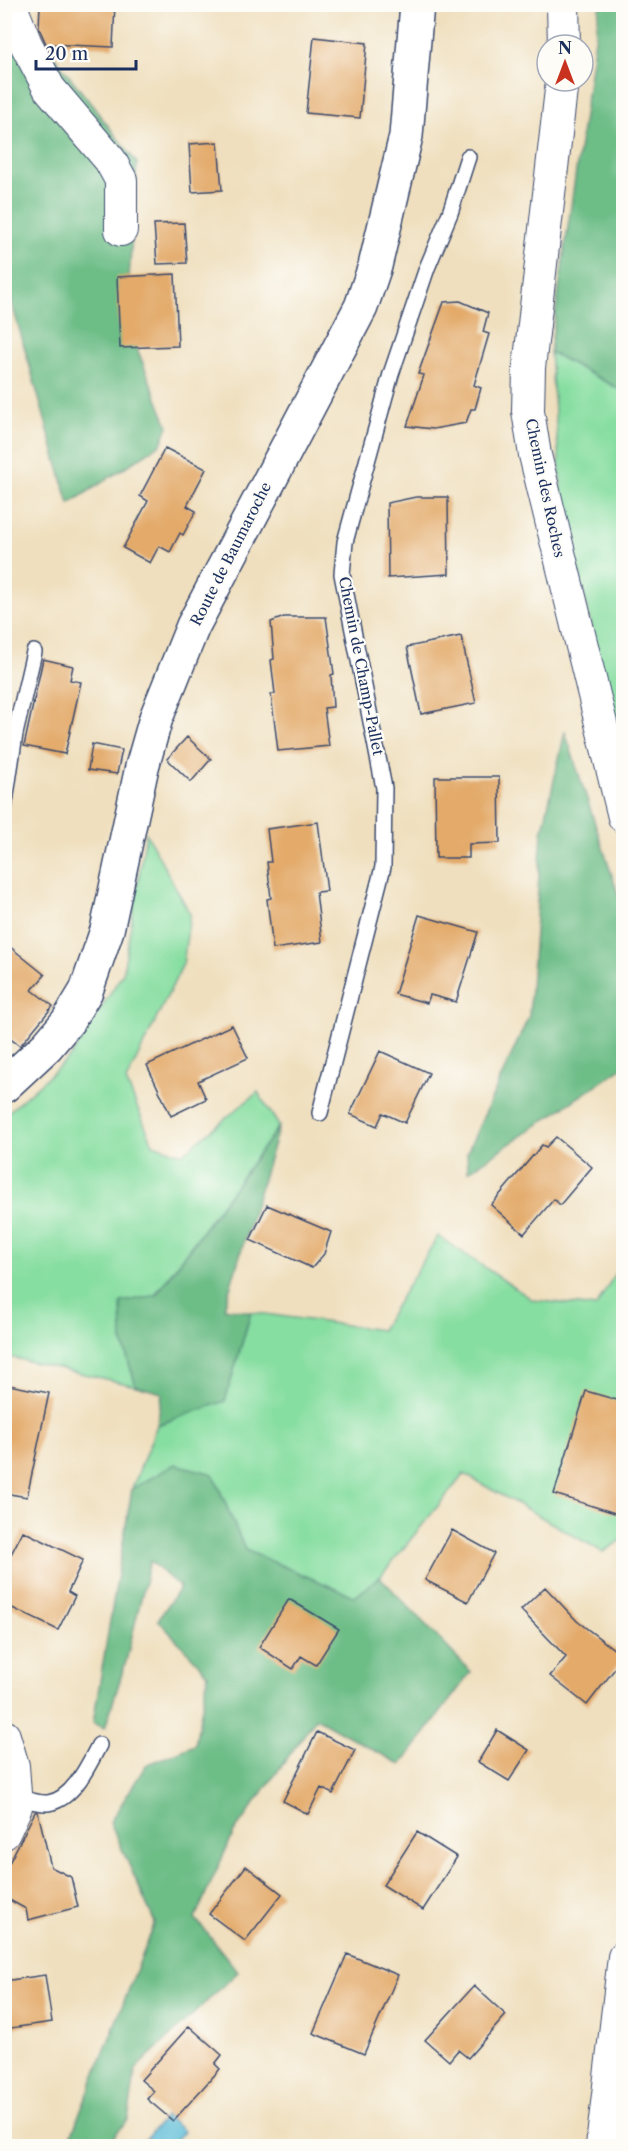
<svg xmlns="http://www.w3.org/2000/svg" width="628" height="2151" viewBox="0 0 628 2151" font-family="'Libre Caslon Text',serif">
<style>
.green{fill:#87dea1;stroke:#518680;stroke-width:1.5}
.forest{fill:#6dbd87;stroke:#447672;stroke-width:1.5}
.water{fill:#59bcd7;stroke:#3a769a;stroke-width:1.5}
.building{fill:#e3aa6b}
.lines{fill:none;stroke-linecap:round;stroke-linejoin:round}
.service-casing{stroke:#3b496c;stroke-width:18}
.minor-casing{stroke:#3b496c;stroke-width:34}
.tertiary-casing{stroke:#3b496c;stroke-width:36}
.service{stroke:#fff;stroke-width:15}
.minor{stroke:#fff;stroke-width:32}
.tertiary{stroke:#fff;stroke-width:33}
.labels{text-anchor:middle;stroke-width:4.5;stroke-linejoin:round;paint-order:stroke}
.street-label{font-size:15px;fill:#1b2f5e;stroke:#fdfcf7}
</style>
<rect width="100%" height="100%" fill="#fdfcf7"/>
<filter id="ink" filterUnits="userSpaceOnUse"><feTurbulence type="fractalNoise" baseFrequency=".0167" numOctaves="2"/><feDisplacementMap in="SourceGraphic" scale="12" xChannelSelector="R" yChannelSelector="G"/><feConvolveMatrix kernelMatrix="1 2 1 2 8 2 1 2 1" color-interpolation-filters="sRGB"/></filter>
<filter id="wash" filterUnits="userSpaceOnUse"><feTurbulence type="fractalNoise" baseFrequency=".008" numOctaves="4" result="noise"/><feDisplacementMap in="SourceGraphic" scale="24" xChannelSelector="R" yChannelSelector="G"/><feGaussianBlur stdDeviation="1.35" result="paint"/><feColorMatrix in="noise" values="0 0 0 0 0 0 0 0 0 0 0 0 0 0 0 0 0 1.4 0 .05"/><feComposite in="paint" operator="in"/></filter>
<g filter="url(#wash)">
<rect width="100%" height="100%" fill="#efdfbe"/>
<!-- green -->
<path class="green" d="M550,352L623,391V751L600,665L562,497Z
M146,833L190,914L183,964L126,1081L153,1144L182,1154L258,1092L279,1126L122,1340L136,1386L5,1356L4,1116L71,1056L123,973Z
M438,1236L533,1300L596,1307L623,1259V1539L603,1552L464,1474L380,1577L355,1597L245,1550L213,1474L132,1489L157,1425L225,1401L251,1312L381,1330Z"/>
<!-- forest -->
<path class="forest" d="M600,4L623,5V391L550,352Z
M4,5H14L137,163L126,321L168,426L161,444L69,504L5,279Z
M565,732L623,909V1067L468,1172L467,1153L529,1016L542,833Z
M279,1126L224,1308L251,1312L225,1401L157,1425L162,1393L136,1386L122,1340L121,1302L156,1295Z
M175,1464L213,1474L245,1550L355,1597L380,1577L471,1672L401,1765L316,1718L234,1832L195,1918L238,1972L136,2068L128,2119L106,2146H67L155,1923L110,1822L146,1765L195,1745L208,1674L158,1620L180,1587L150,1561L126,1661L105,1728L93,1723L132,1489Z"/>
<!-- water -->
<path class="water" d="M165,2116L184,2131L171,2146H151L144,2141Z"/>
<g id="blocks">
<!-- building -->
<path class="building" d="M40,4H115L113,47L46,44L39,28Z
M314,37L367,43L360,118L306,113Z
M218,142L222,190L192,192L189,144Z
M184,223L187,263L157,264L154,224Z
M175,274L178,346L120,348L117,277Z
M460,301L488,313L483,332L489,334L474,385L481,388L475,409H471L466,423L433,429L407,426L424,375L418,374L444,302Z
M165,448L206,469L187,506L196,511L183,535L180,533L170,552L159,546L150,563L123,548L148,501L140,496Z
M416,497H448L449,574L388,578L387,503Z
M284,617H326L334,674L331,675L333,707L324,708L329,746L278,751L271,694H275L271,660L274,659L271,622Z
M461,636L476,703L421,714L407,647Z
M43,659L73,666L70,680L81,682L65,754L24,746Z
M187,737L211,759L191,782L167,759Z
M92,744L122,750L117,774L88,770Z
M435,777H499L500,843L469,844V858H436Z
M318,822L327,891L316,892L322,942L273,949L267,899L271,898L267,862H271L267,829Z
M419,915L478,932L456,1002L430,995L427,1003L395,994Z
M4,942L45,975L32,990L53,1006L20,1046L4,1034Z
M232,1025L248,1058L198,1081L206,1099L171,1116L147,1065Z
M380,1051L429,1073L405,1123L383,1113L377,1126L350,1114Z
M556,1137L592,1167L560,1205L554,1199L524,1234L491,1205L542,1145L546,1147Z
M267,1205L331,1232L324,1254L312,1268L250,1240Z
M4,1384L49,1393L27,1497L4,1493Z
M586,1391L624,1402V1497L618,1514L554,1494Z
M452,1530L494,1553L468,1602L425,1580Z
M23,1531L83,1560L68,1592L75,1596L58,1630L4,1604V1568Z
M545,1587L577,1621L624,1657L587,1705L550,1676L566,1657L521,1610Z
M289,1599L339,1629L316,1665L301,1656L293,1669L259,1647Z
M497,1730L529,1750L509,1781L478,1762Z
M317,1732L355,1750L333,1794L321,1788L308,1814L283,1801Z
M35,1812H38L51,1867L71,1877L78,1907L28,1920L26,1909L4,1897V1873Z
M417,1832L457,1857L423,1910L383,1885Z
M246,1866L282,1894L245,1941L209,1914Z
M347,1954L398,1975L364,2054L313,2033Z
M45,1975L52,2022L4,2029V1981Z
M474,1986L506,2015L468,2058L458,2050L449,2061L425,2040Z
M189,2026L222,2055L215,2064L220,2069L173,2121L147,2099L154,2091L141,2080Z"/>
</g>
</g>
<g filter="url(#ink)">
<use href="#blocks" fill-opacity="0" stroke="#3b496c" stroke-width="1.5"/>
<g class="lines">
<!-- service casing -->
<g class="service-casing">
<path id="service" d="M4,809L15,734L34,652
M320,1113L383,867L384,788L342,574L345,542L391,374L427,268L450,213L468,157
M15,1797C25,1799 38,1804 48,1803C73,1800 89,1764 99,1745"/>
</g>
<!-- minor casing -->
<g class="minor-casing">
<path id="minor" d="M10,4L26,44L49,88L110,160L121,180V230
M563,4L564,45
M562,81L529,368L528,411L535,455L624,817
M4,1736L13,1766L16,1807L4,1833
M602,2146L624,1957"/>
</g>
<!-- tertiary casing -->
<g class="tertiary-casing">
<path id="tertiary" d="M4,1086L47,1046L68,1021L86,991L107,930L142,767L156,718L193,626L361,307L375,266L406,136L417,4"/>
</g>
<!-- service -->
<use href="#service" class="service"/>
<!-- minor -->
<use href="#minor" class="minor"/>
<!-- tertiary -->
<use href="#tertiary" class="tertiary"/>
</g>
</g>
<g class="labels">
<!-- street labels -->
<g class="street-label">
<text transform="translate(545 488) rotate(78)" y="5">Chemin des Roches</text>
<text transform="translate(231 554) rotate(-63)" y="5">Route de Baumaroche</text>
<text transform="translate(361 666) rotate(79)" y="5">Chemin de Champ-Pallet</text>
</g>
</g>
<!-- margin -->
<rect width="628" height="2151" fill="none" stroke="#fdfcf7" stroke-width="24"/>
<!-- north arrow -->
<g transform="translate(565 63)"><circle r="28" fill="#fdfcf7" stroke="#a3aaba" stroke-width="1.5"/>
<path d="M0-4.5L10 22L0 15L-10 22Z" fill="#c8321e"/>
<text y="-9" font-size="16" font-weight="bold" text-anchor="middle" fill="#1b2f5e">N</text>
</g>
<!-- scale -->
<path d="M36 60v9h100v-9" fill="none" stroke="#1b2f5e" stroke-width="3"/>
<text x="45" y="60" font-size="18" fill="#1b2f5e" stroke="#fdfcf7" stroke-width="4.5" paint-order="stroke">20 m</text>
</svg>
